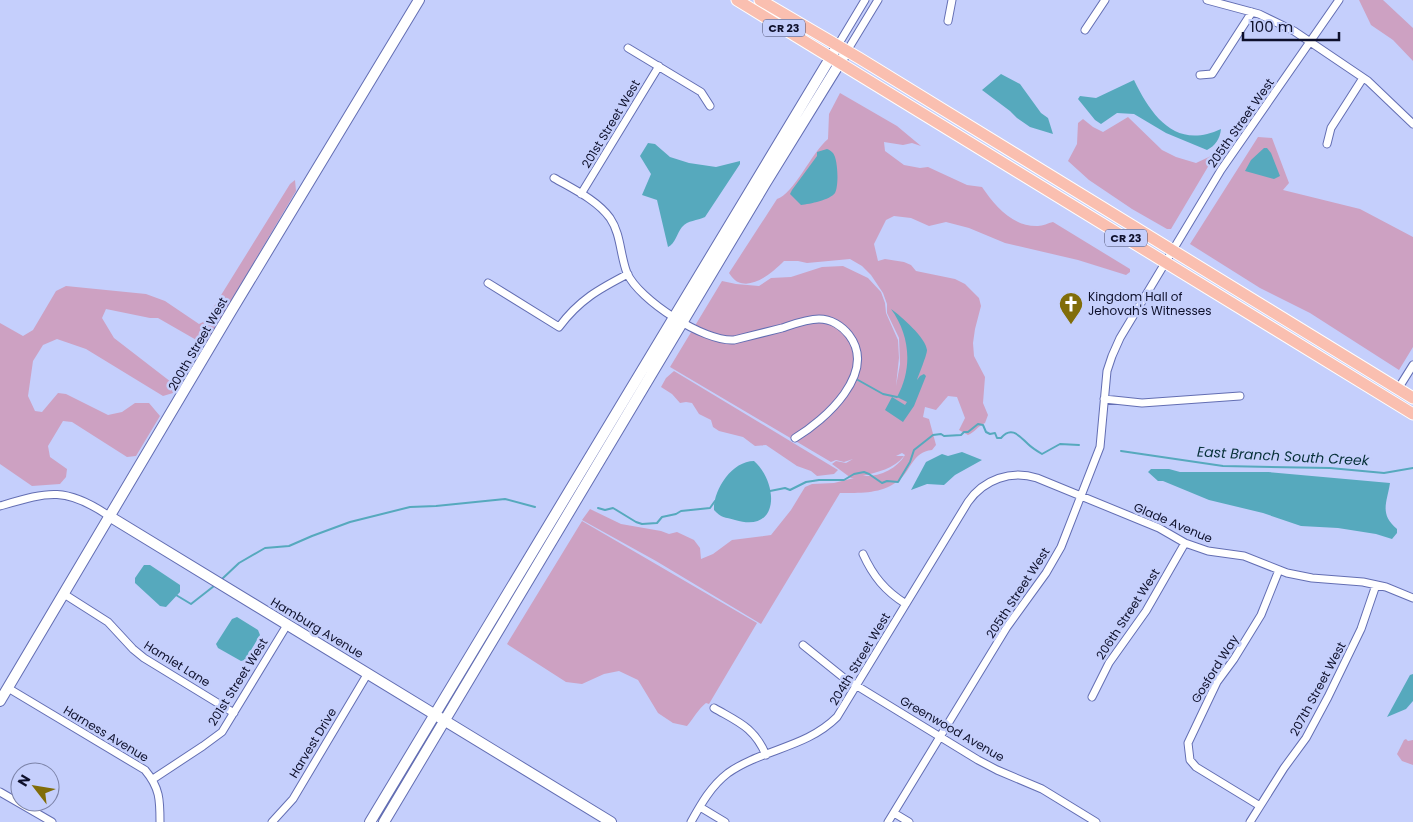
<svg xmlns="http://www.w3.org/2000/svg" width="1413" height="822" viewBox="0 0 1413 822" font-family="Poppins,sans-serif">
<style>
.green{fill:#cda1c2;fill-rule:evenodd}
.water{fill:#56a9bd}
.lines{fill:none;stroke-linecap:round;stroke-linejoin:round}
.stream{stroke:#56a9bd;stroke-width:2}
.street-casing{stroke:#636eb3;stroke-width:9}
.secondary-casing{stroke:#636eb3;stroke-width:12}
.primary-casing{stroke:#fff;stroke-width:13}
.street{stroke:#fff;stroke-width:7}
.secondary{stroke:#fff;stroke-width:10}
.primary{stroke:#fabfb0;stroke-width:11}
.labels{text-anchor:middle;stroke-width:5;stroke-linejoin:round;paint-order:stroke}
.shield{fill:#c5cffc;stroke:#45496a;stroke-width:1}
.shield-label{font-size:11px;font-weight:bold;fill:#0e102b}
.street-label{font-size:12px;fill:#0e102b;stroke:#c5cffc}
.poi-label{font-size:12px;fill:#0e102b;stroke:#c5cffc;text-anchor:start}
.water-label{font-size:14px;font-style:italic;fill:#063038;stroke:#c5cffc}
</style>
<rect width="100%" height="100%" fill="#c5cffc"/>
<!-- green -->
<path class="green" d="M1359,0H1383L1413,28V61L1393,40L1371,25Z
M840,93L897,126L921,146L912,143L903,145L884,142L885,151L904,165L920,168L928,167L967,185L982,187C995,206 1013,227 1038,226C1043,226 1048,223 1053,222L1130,269V272L1126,275L1078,260L1005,243L969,228L946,222L929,226L911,218L894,216L886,220L874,244L878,261L885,259L904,262L911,265L916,271L955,279L965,284L979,298L981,306L975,329L973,343L974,356L985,377L983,403L988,415L985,423C978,426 975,432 968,435L959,430L965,418L957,397L948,396L936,410L925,407L923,417L929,419L936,445L932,450C912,452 911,471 899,480C883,494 860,493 840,493L761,624L656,561L582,520L590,509L621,524L661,531L669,534L677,532L694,540L700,548L701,559L713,554L732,540L771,535L791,510L805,487L812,484L834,483L854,478H851L832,464L836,461L846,463L853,459L844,462L836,460L831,462L670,367L722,281L736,284L759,286L771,278L791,277L822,267L843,266L868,278L881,292L885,303L886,313L898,340L899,358L896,386L900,364L899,338L887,313V304L883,293L871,275L862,266L850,259L807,263L798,261H784C773,272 754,289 738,282C735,281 731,276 729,273L777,199C793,195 812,152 828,139L829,114ZM902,453L905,455C897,469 879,477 863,476C877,472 894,469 904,456H896Z
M1128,117L1162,150L1176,157L1196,163L1211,156L1212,160L1171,229H1167L1132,209L1089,180L1068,161L1077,144L1078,123L1083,119L1093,127L1103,132Z
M1258,137L1272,138L1289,183L1283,190L1360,209L1413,237V347L1399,370L1310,313L1260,288L1190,244Z
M295,180L296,191L205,345L158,318H150L106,309L102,318L114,338L171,382L173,393L163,396L86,349L57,339L43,345L33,361L28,396L35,411L42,412L58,393L66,394L108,415L122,412L135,403H149L160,416L136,456L127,457L72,422L63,421L48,446L50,457L67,469L66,477L60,484L32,486L0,464V323L23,336L33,330L56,291L66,286L146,294L165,301L199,324L205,321L290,184Z
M674,371L838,470L834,474L817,476L811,471L797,466L766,445L755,446L743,437L719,431L713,427L711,420L699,414L692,403L686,402L680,403L672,394L661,387L666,378Z
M582,521L757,623L709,704L706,703C699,708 693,719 687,726L673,723L658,713L638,680L619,671L604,674L582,684L566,682L507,644Z
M1406,739L1408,741L1413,740V765L1402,761L1397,754L1404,740Z"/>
<!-- water -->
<path class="water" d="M1001,74L1020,84L1041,113L1048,118L1053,134L1030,127L1017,118L1010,111L982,90Z
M1134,80C1152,117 1176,150 1221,129C1220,139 1215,146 1207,150L1166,133L1134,114L1117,113L1101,124L1095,120L1078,99L1080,96L1096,98Z
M648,143L655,144L670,157L689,163L716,167L740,161V164L705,217C697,221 688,220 682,227C677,233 675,244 668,247L657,200L642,195L651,174L640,156Z
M1264,148H1267L1271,153L1280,176L1274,179L1245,171L1251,160Z
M827,149C830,150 831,151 833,153C838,159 839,186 835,193C830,200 810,204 801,205L790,194L792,190L817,156V152Z
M891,309C901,316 926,338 927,350C927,355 919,374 917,380L920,376L924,374L926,376L914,406L903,422L885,410L892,397L905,405L907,402L897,397C913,368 910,335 891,309Z
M962,452L982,460L955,475L944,485L927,484L911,490L926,462L942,454L948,456Z
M754,461C778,482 781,534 735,520C725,517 721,518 714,510C713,490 732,461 754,461Z
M1151,469H1169L1180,472H1268L1390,483C1387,503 1379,514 1397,529V533L1392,539L1376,534L1338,528L1301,526L1263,513L1209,500L1163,481H1158L1148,472Z
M144,565H150L180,585V592L166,607L160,606L135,583V578Z
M237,617L258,630L260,635L245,660L241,661L218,648L216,644L232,619Z
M1413,674V701L1406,709L1387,717L1410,675Z"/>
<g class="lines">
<!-- stream -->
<path class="stream" d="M858,380L883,394L897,397
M1121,451L1223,466L1330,468L1384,473L1413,468
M770,491L785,488L790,490L806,482L819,480H844L854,474L864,472L869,474L882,483L887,481L898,482L910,462L914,450L933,435L941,434L944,436L961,435L964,432H968L978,424L983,425L986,432L990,434L995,433L997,438H1001C1012,425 1020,437 1028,444C1032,448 1037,451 1042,454L1060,444L1079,445
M598,508L605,510L613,508L636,522L642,524L657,523L662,517L676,514L681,511L710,508L715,501
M222,579L239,563L265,548L289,546L312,536L350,522L410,507L436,506L505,499L535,507
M176,595L191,604L214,586"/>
<!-- street casing -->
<g class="street-casing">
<path id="street" d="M1207,0L1259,14L1294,31L1368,81L1413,124
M948,21L952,0
M1085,30L1105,0
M838,45L865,0
M628,48L701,92L710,106
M847,51L878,0
M1200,75L1212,74L1252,12
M1327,144L1331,128L1363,78
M554,178C573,189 597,200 610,218C621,234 620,255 627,273C639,300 704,342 734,340C750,336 766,332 782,328C794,324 807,319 819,319C831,319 842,326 849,335C878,373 825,420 795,438
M581,194L659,66
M488,283L559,327C579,300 599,289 628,274
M1398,389L1413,365
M1104,399L1142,403L1240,396
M0,506C48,492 65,486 109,516
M863,554C873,576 885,591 906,604
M64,594L108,622L133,649L144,658L234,713
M803,645L844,678L978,760L997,770L1042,789L1096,822
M8,688L145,770C160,788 160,800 160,822
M1092,697L1109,663L1146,611L1185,543
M714,708C738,722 754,727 766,755
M153,779L203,746L222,732L287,625
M0,792L52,822
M1260,806L1196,767L1190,760L1188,743L1217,682L1234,659L1261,615L1279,570
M700,807L725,822
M894,813L909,822
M272,822L293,799L368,673
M691,822C701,804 711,786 728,773C762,749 806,748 837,717L968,502C984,479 1011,470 1037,478L1159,528L1185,543L1208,551L1244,556L1287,573L1312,578L1363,582L1386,587L1413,598
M888,822L1007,627L1046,573L1061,547L1100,447L1107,371L1112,356L1120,338L1221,170L1339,0
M1250,822L1284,768L1306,738L1328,697L1361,629L1376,585"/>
</g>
<!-- secondary casing -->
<g class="secondary-casing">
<path id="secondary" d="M109,516L611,822
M0,701L230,313L419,0
M370,822L838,45
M384,822L765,184L847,51"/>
</g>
<!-- primary casing -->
<g class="primary-casing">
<path id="primary" d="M737,0L1413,414
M760,0L859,58L1413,398"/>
</g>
<!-- street -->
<use href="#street" class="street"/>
<!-- secondary -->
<use href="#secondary" class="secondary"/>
<!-- primary -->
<use href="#primary" class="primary"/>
</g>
<!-- icons -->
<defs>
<g id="church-pin" transform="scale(1.25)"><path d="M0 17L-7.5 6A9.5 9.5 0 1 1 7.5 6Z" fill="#816d09" stroke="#c5cffc"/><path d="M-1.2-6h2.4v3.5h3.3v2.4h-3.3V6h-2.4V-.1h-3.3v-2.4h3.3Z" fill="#fff"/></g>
</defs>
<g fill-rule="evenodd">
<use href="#church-pin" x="1071" y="304"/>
</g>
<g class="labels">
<!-- shield labels -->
<g class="shield">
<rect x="763" y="19.5" width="42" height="17" rx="4"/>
<rect x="1105" y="229.5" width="42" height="17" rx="4"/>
</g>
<g class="shield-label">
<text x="784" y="32">CR 23</text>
<text x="1126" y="242">CR 23</text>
</g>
<!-- street labels -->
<g class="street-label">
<text transform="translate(1241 123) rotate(-55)" y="4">205th Street West</text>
<text transform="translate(611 124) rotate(-59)" y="4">201st Street West</text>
<text transform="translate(198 344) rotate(-60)" y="4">200th Street West</text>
<text transform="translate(1173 523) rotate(23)" y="4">Glade Avenue</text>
<text transform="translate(1018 593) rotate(-57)" y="4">205th Street West</text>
<text transform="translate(1128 614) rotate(-57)" y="4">206th Street West</text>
<text transform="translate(317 628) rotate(31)" y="4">Hamburg Avenue</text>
<text transform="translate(860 659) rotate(-59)" y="4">204th Street West</text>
<text transform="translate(177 664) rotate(32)" y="4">Hamlet Lane</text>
<text transform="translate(1215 669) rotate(-58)" y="4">Gosford Way</text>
<text transform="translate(238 682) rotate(-58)" y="4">201st Street West</text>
<text transform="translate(1318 689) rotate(-62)" y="4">207th Street West</text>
<text transform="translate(952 729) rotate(30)" y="4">Greenwood Avenue</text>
<text transform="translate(106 734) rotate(31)" y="4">Harness Avenue</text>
<text transform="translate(313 743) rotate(-59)" y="4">Harvest Drive</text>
</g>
<!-- poi labels -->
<g class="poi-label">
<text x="1088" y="301">Kingdom Hall of<tspan x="1088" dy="14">Jehovah's Witnesses</tspan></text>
</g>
<!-- water labels -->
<g class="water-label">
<text transform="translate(1283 456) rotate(3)" y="5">East Branch South Creek</text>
</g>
</g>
<!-- north arrow -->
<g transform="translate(35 787) rotate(301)"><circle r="24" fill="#c5cffc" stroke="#7c83a8"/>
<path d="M0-4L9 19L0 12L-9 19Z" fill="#816d09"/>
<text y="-8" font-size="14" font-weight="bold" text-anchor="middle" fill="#0e102b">N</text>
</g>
<!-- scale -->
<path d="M1243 32v8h96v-8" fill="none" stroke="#0e102b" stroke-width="2.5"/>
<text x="1250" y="32" font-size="15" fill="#0e102b" stroke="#c5cffc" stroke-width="4" paint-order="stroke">100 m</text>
</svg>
